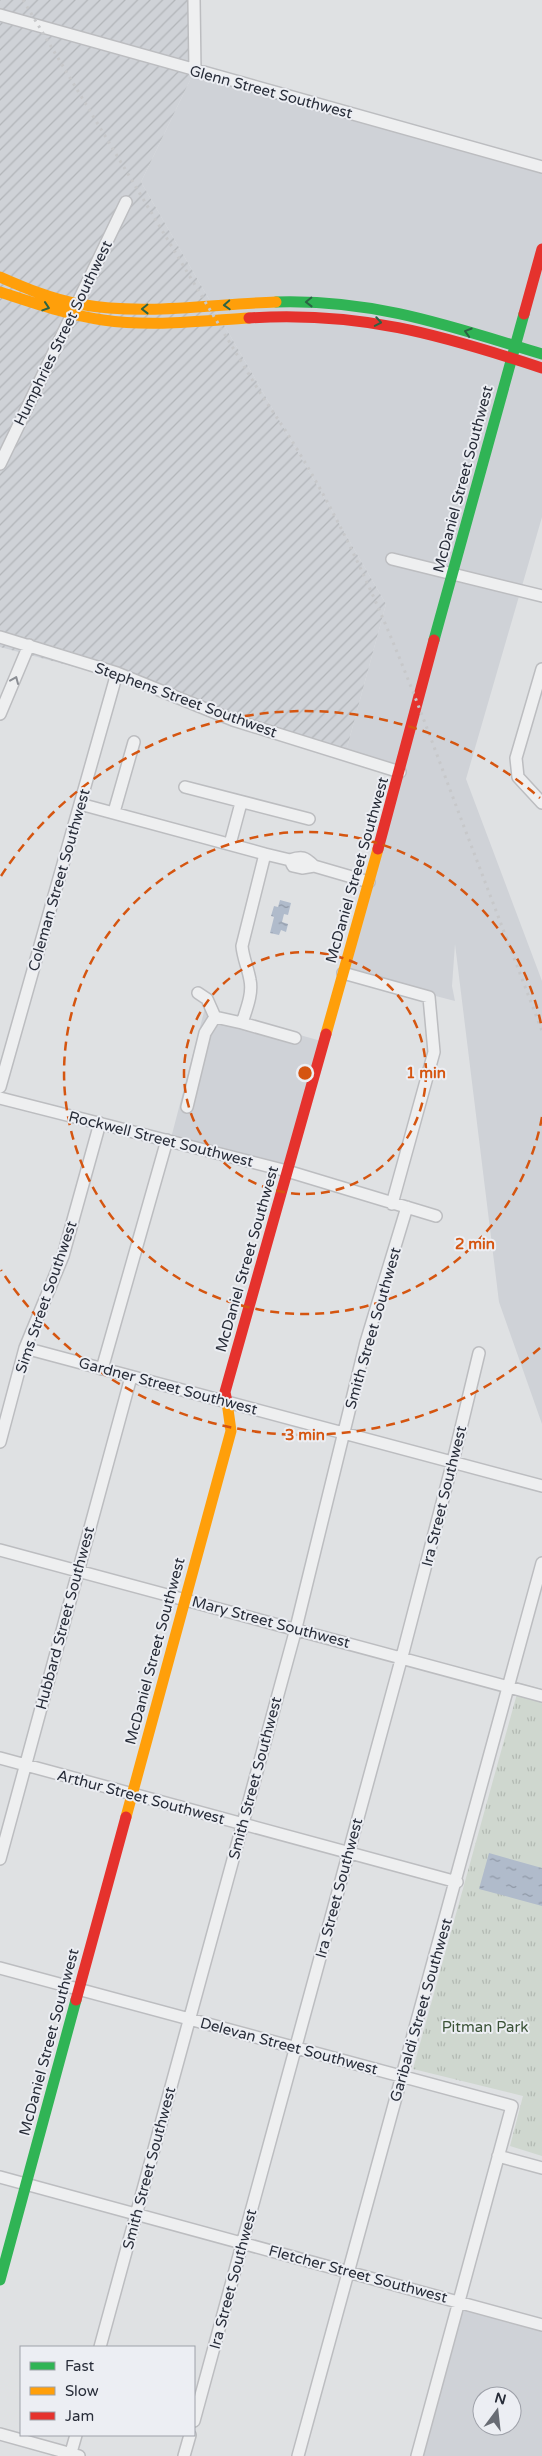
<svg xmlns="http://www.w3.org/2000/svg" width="542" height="2456" viewBox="0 0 542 2456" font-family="'Varela Round',sans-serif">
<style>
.built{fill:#cfd2d7;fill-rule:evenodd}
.industrial{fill:url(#industrial-furrows)}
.park{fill:url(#park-tufts)}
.water{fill:url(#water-ripples)}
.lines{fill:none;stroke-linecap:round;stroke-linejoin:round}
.street-casing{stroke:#bcbdc0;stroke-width:14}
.street{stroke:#eeeff0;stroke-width:11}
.fast{stroke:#30b455;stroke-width:11}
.slow{stroke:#ff9f0a;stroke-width:11}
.jam{stroke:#e5322d;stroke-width:11}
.rail{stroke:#c7c8ca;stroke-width:3;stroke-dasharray:2.5 5;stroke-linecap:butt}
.oneway{stroke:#2b6344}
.oneway2{stroke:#8b8e94}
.ring{fill:none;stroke:#d55510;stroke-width:2.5;stroke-dasharray:9 6}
.labels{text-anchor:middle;stroke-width:4;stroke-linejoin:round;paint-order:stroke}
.street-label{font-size:15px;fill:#282d39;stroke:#eceef3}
.park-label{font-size:15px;fill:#3b5337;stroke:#eceef3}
.centre{fill:#d55510;stroke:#eceef3;stroke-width:2.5}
.ring-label{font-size:15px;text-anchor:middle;font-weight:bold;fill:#d55510;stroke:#eceef3;stroke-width:4;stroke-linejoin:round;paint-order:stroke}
</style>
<defs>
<pattern id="industrial-furrows" width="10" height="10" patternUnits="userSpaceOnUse" patternTransform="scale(1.25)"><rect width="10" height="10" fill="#cfd2d7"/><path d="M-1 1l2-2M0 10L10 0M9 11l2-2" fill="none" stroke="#b2b5b9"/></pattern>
<pattern id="park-tufts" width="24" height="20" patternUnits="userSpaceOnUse" patternTransform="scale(1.25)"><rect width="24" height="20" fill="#cfd7cf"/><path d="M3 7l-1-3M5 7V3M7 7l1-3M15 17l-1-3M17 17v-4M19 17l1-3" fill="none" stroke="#b2b9b2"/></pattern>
<pattern id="water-ripples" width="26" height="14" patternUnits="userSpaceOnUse" patternTransform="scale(1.25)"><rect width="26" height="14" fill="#b0bbcb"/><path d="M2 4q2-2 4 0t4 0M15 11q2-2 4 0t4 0" fill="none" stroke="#8f98a6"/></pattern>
</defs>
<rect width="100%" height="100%" fill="#dfe1e3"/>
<!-- built -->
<path class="built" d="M194,72L542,168V517L466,779L542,981V1424L499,1302L455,944L452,986L455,1001L339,971L397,776L345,755L386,604L141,182Z
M205,1008L321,1041L285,1173L170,1142Z
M455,2297L542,2325V2456H412ZM482,2396H512V2426H482Z"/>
<!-- industrial -->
<path class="industrial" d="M0,0H191L194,72L141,182L386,604L345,755L112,677L0,647Z"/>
<!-- park -->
<path class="park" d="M520,1683L542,1689V2156L510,2146L523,2096L413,2069Z"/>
<!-- water -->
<path class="water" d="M280,900L291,903L288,915L284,914L282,922L288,924L286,932L281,930L279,935L270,933L274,917L271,916L274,906L278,907Z
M489,1853L542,1868V1906L479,1889Z"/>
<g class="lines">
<!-- street casing -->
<g class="street-casing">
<path id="street" d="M194,0L195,71
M0,15L542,167
M0,464L126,202
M392,559L542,596
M0,637L117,673L233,720L400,772
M542,669L516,758L518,777L542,803
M0,714L29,645
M185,787L309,819
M80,804L265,854L242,946C243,958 248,968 250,980C253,994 246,1010 242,1023L215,1017L207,999L198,993
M114,812L134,742
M230,844L241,803
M265,854L290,860
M290,860L293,866L302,868L314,866L369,882
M290,860C302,856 305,857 314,866
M343,973L429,997L434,1052L392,1204
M242,1023L295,1038
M0,1087L117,673
M0,1098L287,1171L436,1216
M187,1107L205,1033L215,1017
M25,1348L542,1486
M102,1369L167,1140
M0,1442L25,1348L63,1256L100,1123
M0,1550L542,1696
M0,1758L457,1882
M0,1859L131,1377
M0,1968L512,2106L417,2456
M498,2156L542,2168
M0,2177L542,2325
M100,2347L294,1636L366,1342L407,1207
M194,2421L404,1649L454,1457L479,1353
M0,2434L79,2456
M70,2456L76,2435
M184,2456L190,2435
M298,2456L542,1563"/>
</g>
<!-- street -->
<use href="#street" class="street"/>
<!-- fast -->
<path class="fast" d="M276,302C374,299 450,326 542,354
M434,640L524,314
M0,2280L76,2000"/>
<!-- slow -->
<path class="slow" d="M0,277C25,288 51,299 79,304C144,316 211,304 276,302
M0,292C34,303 68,315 103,320C151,327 201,321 249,318
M326,1034L378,849
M126,1817L231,1431L227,1402"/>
<!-- jam -->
<path class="jam" d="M524,314L542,249
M249,318C359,311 439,334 542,368
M378,849L434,640
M227,1402L225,1392L326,1034
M76,2000L126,1817"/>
<!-- rail -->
<path class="rail" d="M23,0L262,396C346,514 399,652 449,787C480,869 511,950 542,1031"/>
</g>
<!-- one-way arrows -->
<defs><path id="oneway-chevron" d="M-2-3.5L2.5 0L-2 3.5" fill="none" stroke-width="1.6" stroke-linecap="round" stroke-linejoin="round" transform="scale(1.25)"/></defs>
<g class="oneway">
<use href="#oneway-chevron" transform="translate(309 302) rotate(179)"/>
<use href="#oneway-chevron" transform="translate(227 305) rotate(177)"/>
<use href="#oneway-chevron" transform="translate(46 307) rotate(18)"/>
<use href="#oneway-chevron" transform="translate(145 309) rotate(179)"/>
<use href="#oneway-chevron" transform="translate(378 322) rotate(10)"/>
<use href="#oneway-chevron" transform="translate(468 332) rotate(-163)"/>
</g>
<use class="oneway2" href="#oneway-chevron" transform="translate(15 680) rotate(-67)"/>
<!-- distance rings -->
<g class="ring">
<circle cx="305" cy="1073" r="121"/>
<path d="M542 1117A241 241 0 1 1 542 1029"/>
<path d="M540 1348A362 362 0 0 1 1 1270M1 876A362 362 0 0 1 540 798"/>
</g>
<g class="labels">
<!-- street labels -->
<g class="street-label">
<text transform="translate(271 92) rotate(15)" y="5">Glenn Street Southwest</text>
<text transform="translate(63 333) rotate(-64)" y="5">Humphries Street Southwest</text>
<text transform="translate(463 479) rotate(-75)" y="5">McDaniel Street Southwest</text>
<text transform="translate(186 700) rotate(20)" y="5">Stephens Street Southwest</text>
<text transform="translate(357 870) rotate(-74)" y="5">McDaniel Street Southwest</text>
<text transform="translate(59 880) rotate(-74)" y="5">Coleman Street Southwest</text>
<text transform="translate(161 1139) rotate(14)" y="5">Rockwell Street Southwest</text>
<text transform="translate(247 1259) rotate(-74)" y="5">McDaniel Street Southwest</text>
<text transform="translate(46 1297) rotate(-71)" y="5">Sims Street Southwest</text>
<text transform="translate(373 1328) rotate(-74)" y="5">Smith Street Southwest</text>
<text transform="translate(168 1386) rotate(15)" y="5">Gardner Street Southwest</text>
<text transform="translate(444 1496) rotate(-76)" y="5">Ira Street Southwest</text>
<text transform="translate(65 1618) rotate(-75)" y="5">Hubbard Street Southwest</text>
<text transform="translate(271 1622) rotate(15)" y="5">Mary Street Southwest</text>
<text transform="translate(155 1651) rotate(-75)" y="5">McDaniel Street Southwest</text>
<text transform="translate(255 1778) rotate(-75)" y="5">Smith Street Southwest</text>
<text transform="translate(141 1797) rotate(15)" y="5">Arthur Street Southwest</text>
<text transform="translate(339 1888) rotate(-75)" y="5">Ira Street Southwest</text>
<text transform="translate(421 2010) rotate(-74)" y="5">Garibaldi Street Southwest</text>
<text transform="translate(49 2042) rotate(-75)" y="5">McDaniel Street Southwest</text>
<text transform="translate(289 2046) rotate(15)" y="5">Delevan Street Southwest</text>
<text transform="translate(149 2168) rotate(-75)" y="5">Smith Street Southwest</text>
<text transform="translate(358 2274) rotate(15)" y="5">Fletcher Street Southwest</text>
<text transform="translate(233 2279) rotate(-75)" y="5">Ira Street Southwest</text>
</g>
<!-- park labels -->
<g class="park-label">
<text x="485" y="2032">Pitman Park</text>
</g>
</g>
<circle cx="305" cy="1073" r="8" class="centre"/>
<g class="ring-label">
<text x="426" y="1078">1 min</text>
<text x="475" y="1249">2 min</text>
<text x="305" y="1440">3 min</text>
</g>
<!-- legend -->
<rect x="20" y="2346" width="175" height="90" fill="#eceef3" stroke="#9ea1a9"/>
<rect x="30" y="2362" width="25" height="8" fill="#30b455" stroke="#9ea1a9"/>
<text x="65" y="2371" font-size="15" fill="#282d39">Fast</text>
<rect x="30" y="2387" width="25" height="8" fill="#ff9f0a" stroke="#9ea1a9"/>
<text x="65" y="2396" font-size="15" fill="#282d39">Slow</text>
<rect x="30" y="2412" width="25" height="8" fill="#e5322d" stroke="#9ea1a9"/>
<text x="65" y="2421" font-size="15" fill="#282d39">Jam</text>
<!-- north arrow -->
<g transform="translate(497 2411) rotate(15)"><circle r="24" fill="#eceef3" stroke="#9ea1a9"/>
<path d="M0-4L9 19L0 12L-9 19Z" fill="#686c74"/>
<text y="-8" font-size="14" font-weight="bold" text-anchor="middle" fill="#282d39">N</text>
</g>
</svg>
